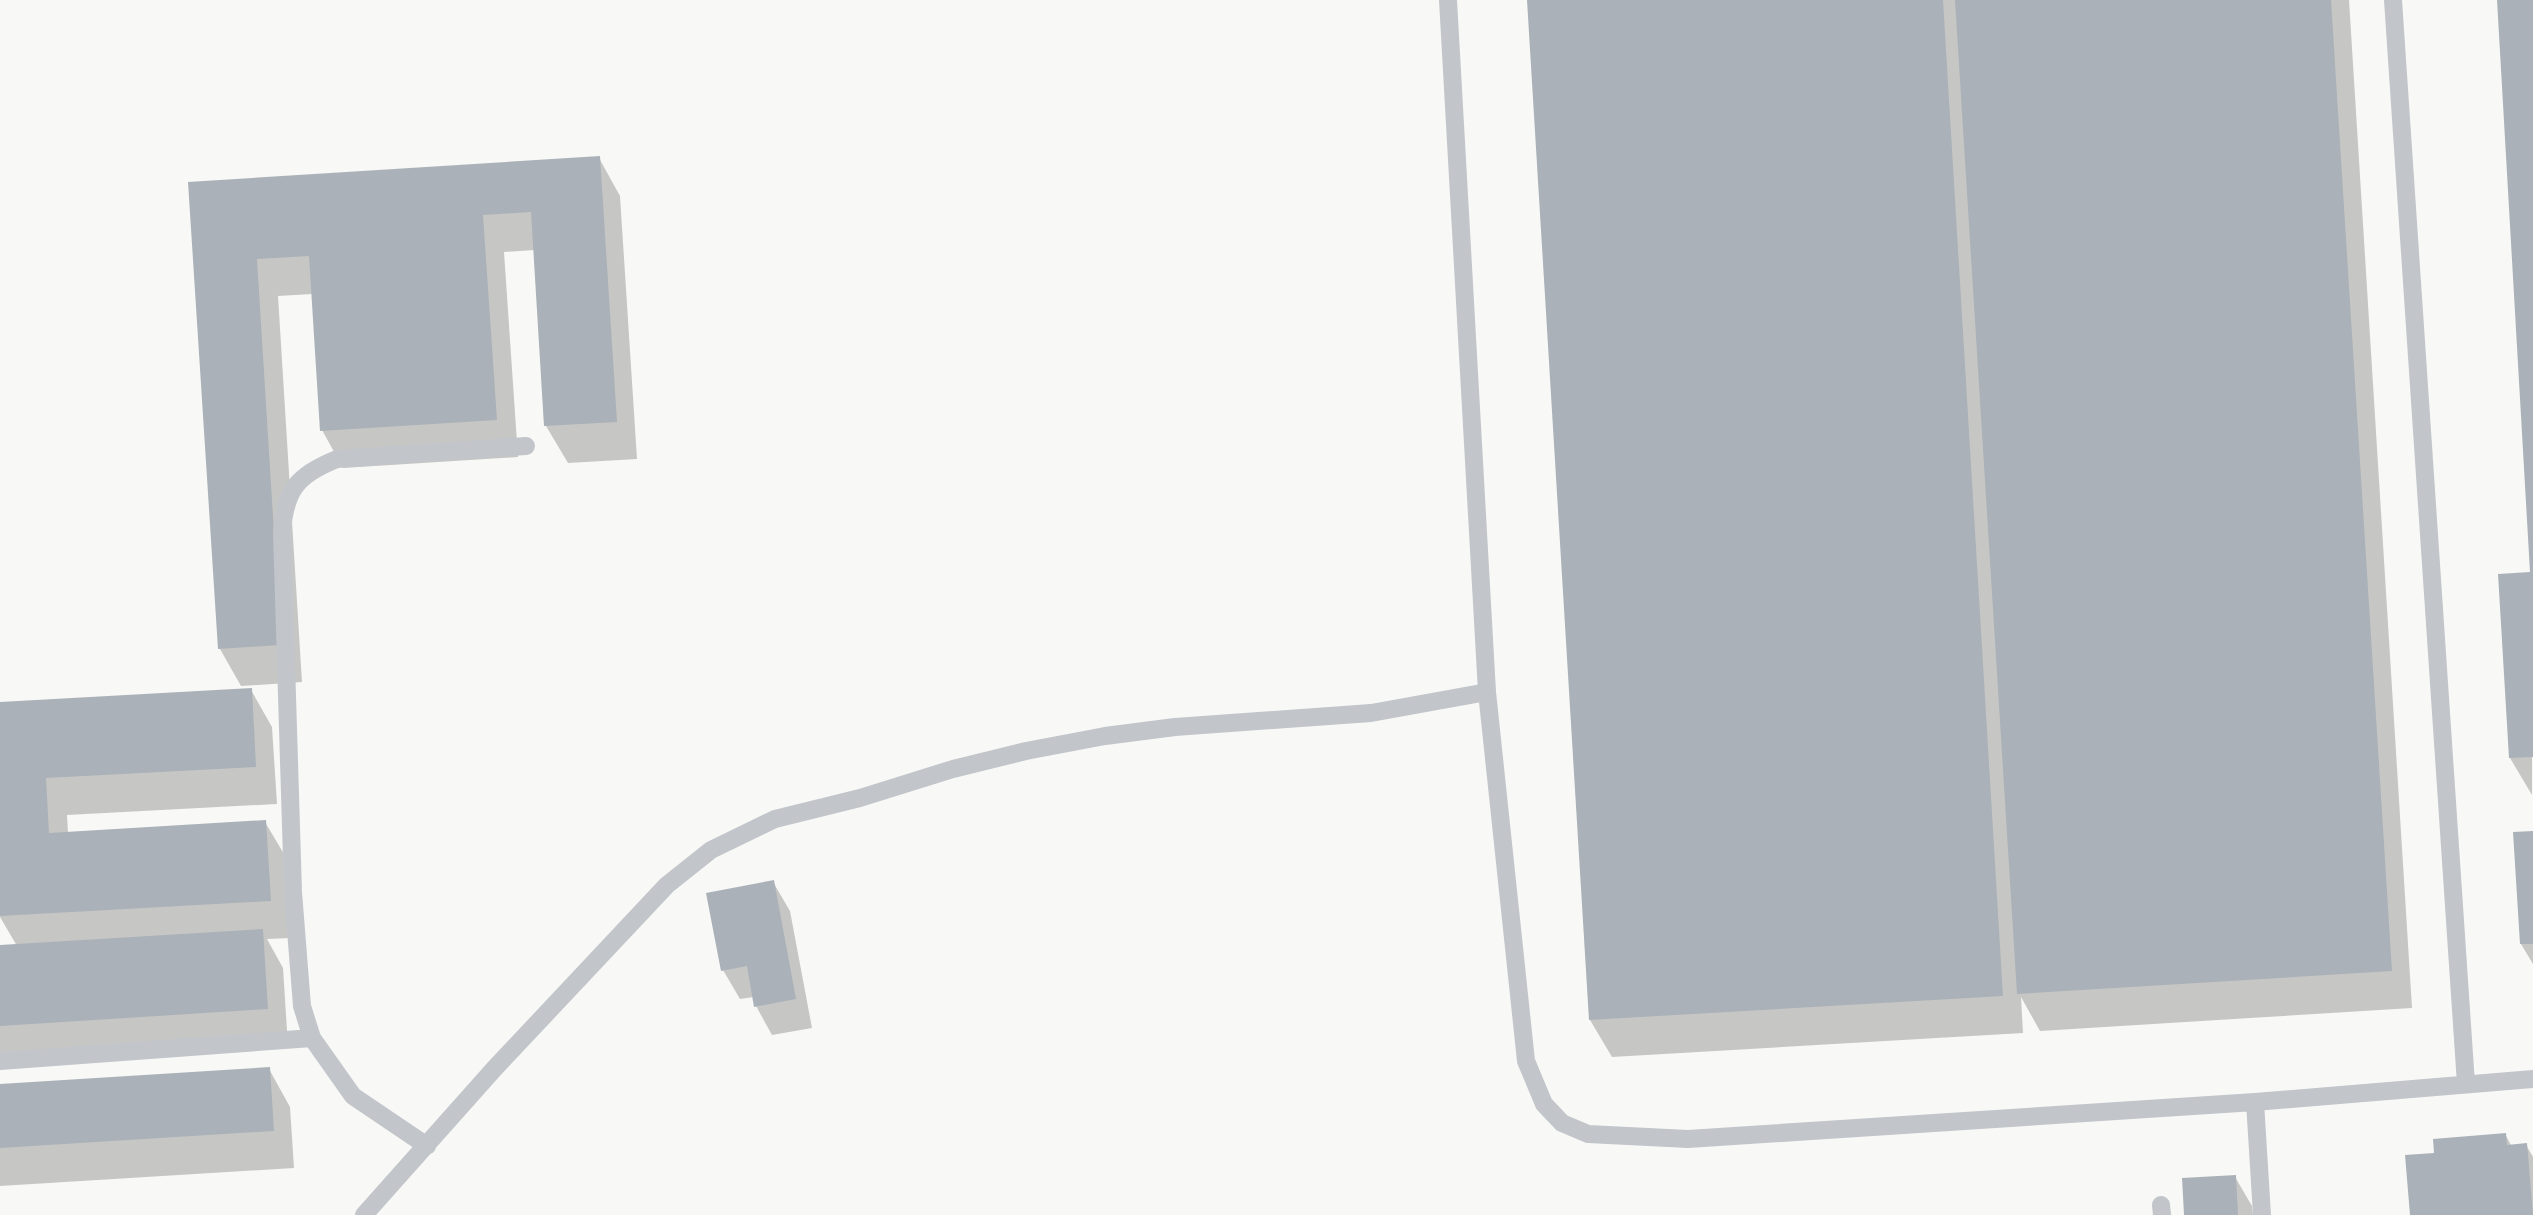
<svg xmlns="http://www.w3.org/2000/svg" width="2533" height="1215" viewBox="0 0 2533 1215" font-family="'Nunito Sans',sans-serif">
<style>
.shadow{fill:#0003}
.building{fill:#aab1b8}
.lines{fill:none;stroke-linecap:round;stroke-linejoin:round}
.lane{stroke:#c2c5ca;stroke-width:18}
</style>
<rect width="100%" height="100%" fill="#f8f9f6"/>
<!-- shadow -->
<path class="shadow" d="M1529,0H2349L2412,1008L2040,1031L2021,997L2023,1033L1612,1057L1590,1020Z
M2499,0H2533L2532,795L2510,758L2532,574Z
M599,158L620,196L637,459L568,463L546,426L535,250L504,252L518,457L343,468L322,430L313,294L278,296L302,682L241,686L220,649L190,184Z
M251,690L272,727L277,804L67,815L68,833L265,822L287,859L291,938L267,939L283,968L288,1046L0,1064V947L17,946L0,917V703Z
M2533,833V964L2521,944Z
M773,882L790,911L812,1028L772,1035L756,1006L754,997L740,999L723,970Z
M269,1069L290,1107L294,1168L0,1186V1086Z
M2505,1134L2512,1147L2526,1145L2533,1157V1215H2412L2436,1154Z
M2235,1177L2252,1206L2253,1215H2185Z"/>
<!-- building -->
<path class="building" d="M1527,0H1943L2003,996L1589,1020Z
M1955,0H2331L2392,971L2017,994Z
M2497,0H2533V757L2509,758L2498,574L2530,572Z
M600,156L617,422L544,426L531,212L483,215L497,420L320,431L309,256L257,259L281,645L218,649L188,182Z
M252,688L256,767L46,778L49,833L266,820L271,901L0,916V702Z
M2533,831V944H2520L2513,832Z
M774,880L796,999L754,1007L747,966L721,971L706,893Z
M263,929L268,1009L0,1026V945Z
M270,1067L274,1131L0,1148V1084Z
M2506,1133L2507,1145L2527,1143L2533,1215H2410L2405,1155L2434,1153L2433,1139Z
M2236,1175L2238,1215H2184L2182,1178Z"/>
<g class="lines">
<!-- lane -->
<path class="lane" d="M1448,0L1487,692L1526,1061L1544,1104L1562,1123L1588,1134L1688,1139L2255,1102L2533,1079
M2393,0L2466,1084
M0,1061L312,1038
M2255,1102L2262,1215
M427,1146L353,1096L312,1038L302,1006L293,892L282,532C285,490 297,475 337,459L526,446
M2161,1205L2162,1215
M364,1215L494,1069L667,885L711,850L775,819L860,798L953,769L1026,751L1105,736L1175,727L1371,713L1487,692"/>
</g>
</svg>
